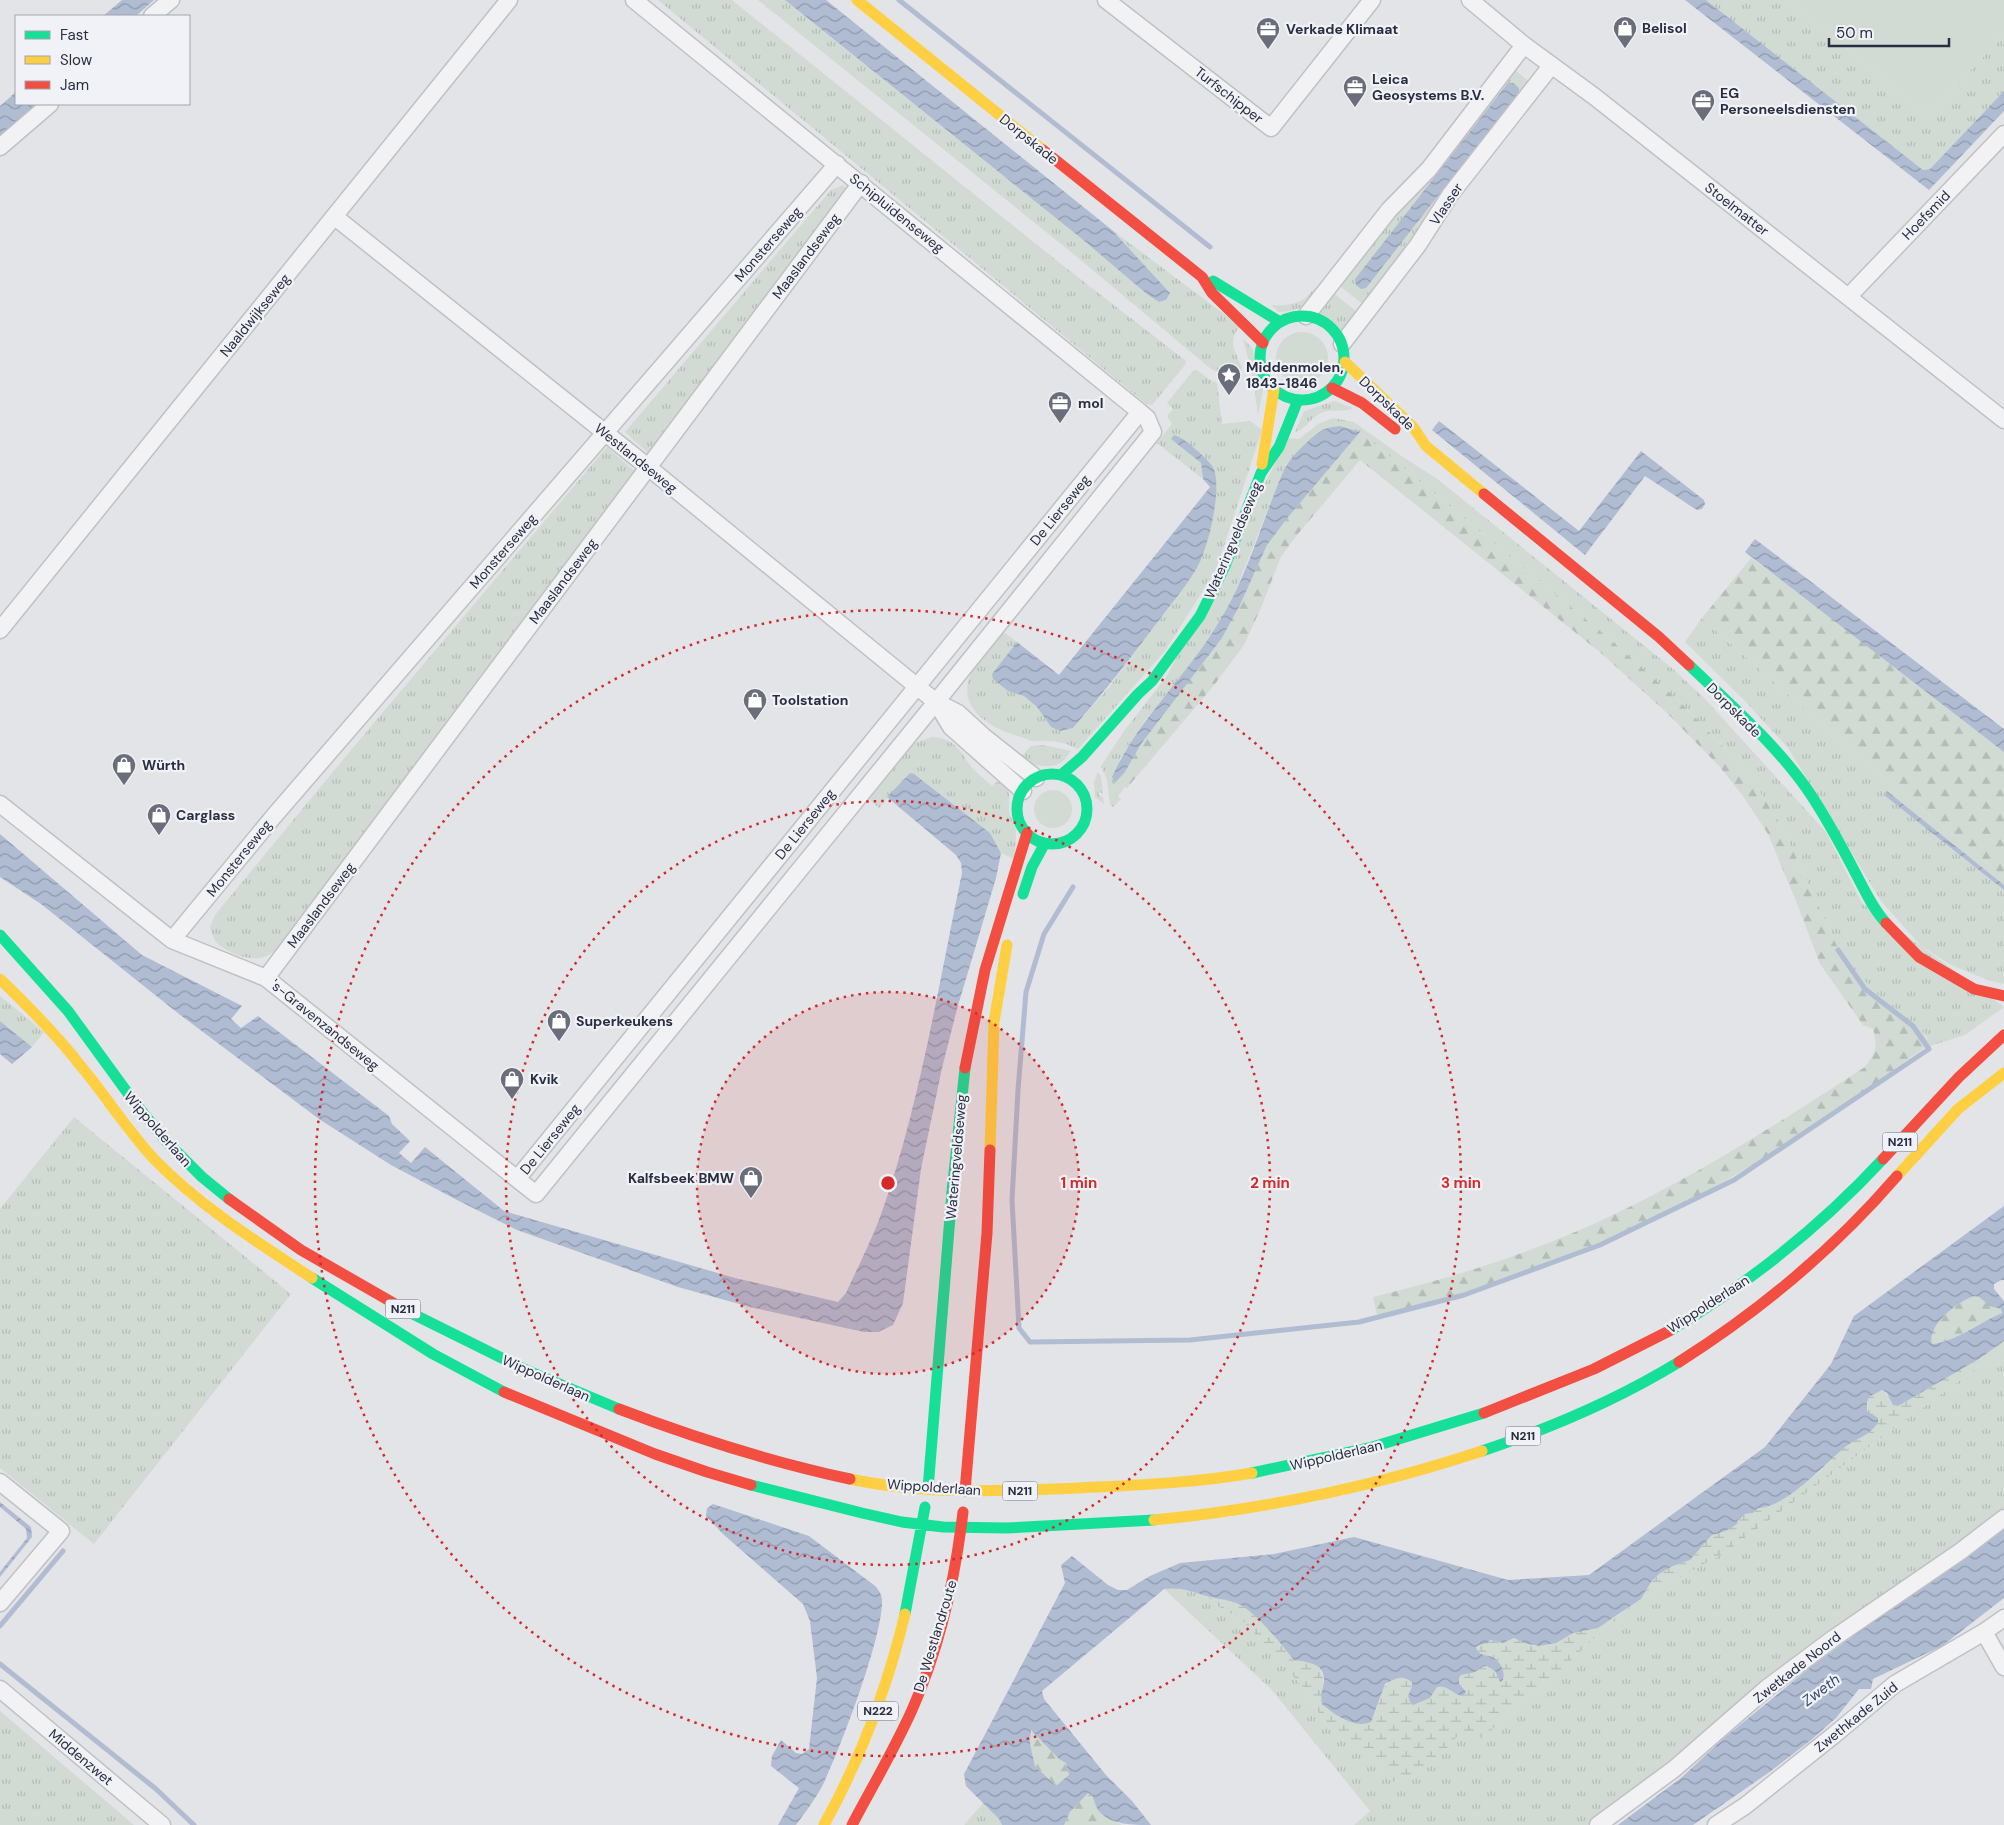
<svg xmlns="http://www.w3.org/2000/svg" width="2004" height="1825" viewBox="0 0 2004 1825" font-family="'DM Sans',sans-serif">
<style>
.grass{fill:url(#grass-tufts)}
.forest{fill:url(#forest-firs)}
.wetland{fill:url(#wetland-marsh)}
.garden{fill:#d1dbd3}
.water{fill:url(#water-waves);fill-rule:evenodd}
.lines{fill:none;stroke-linecap:round;stroke-linejoin:round}
.stream{stroke:#b0bcd2;stroke-width:5}
.street-casing{stroke:#bfc1c5;stroke-width:19}
.street{stroke:#f2f2f4;stroke-width:16}
.fast{stroke:#16e098;stroke-width:11}
.slow{stroke:#ffcf43;stroke-width:11}
.jam{stroke:#f24e42;stroke-width:11}
.ring{fill:none;stroke:#d62828;stroke-width:2.5;stroke-dasharray:2.5 5}
.labels{text-anchor:middle;stroke-width:4.5;stroke-linejoin:round;paint-order:stroke}
.shield{fill:#f0f2f7;stroke:#656978;stroke-width:1}
.shield-label{font-size:12px;font-weight:bold;fill:#292e41}
.poi-label{font-size:14px;font-weight:bold;fill:#292e41;stroke:#f0f2f7;text-anchor:start}
.street-label{font-size:14px;fill:#292e41;stroke:#f0f2f7}
.water-label{font-size:15px;font-style:italic;fill:#334775;stroke:#f0f2f7}
.centre{fill:#d62828;stroke:#f0f2f7;stroke-width:2.5}
.ring-label{font-size:15px;text-anchor:middle;font-weight:bold;fill:#d62828;stroke:#f0f2f7;stroke-width:4.5;stroke-linejoin:round;paint-order:stroke}
</style>
<defs>
<pattern id="grass-tufts" width="24" height="20" patternUnits="userSpaceOnUse" patternTransform="scale(1.25)"><rect width="24" height="20" fill="#d1dbd3"/><path d="M3 7l-1-3M5 7V3M7 7l1-3M15 17l-1-3M17 17v-4M19 17l1-3" fill="none" stroke="#b3bcb6"/></pattern>
<pattern id="forest-firs" width="22" height="20" patternUnits="userSpaceOnUse" patternTransform="scale(1.25)"><rect width="22" height="20" fill="#d1dbd3"/><path d="M5 1l3.5 6h-7zM16 11l3.5 6h-7z" fill="#b3bcb6"/></pattern>
<pattern id="wetland-marsh" width="20" height="14" patternUnits="userSpaceOnUse" patternTransform="scale(1.25)"><rect width="20" height="14" fill="#d1dbd3"/><path d="M1 5h8M5 5V1M11 12h8M15 12V8" fill="none" stroke="#b3bcb6"/></pattern>
<pattern id="water-waves" width="16" height="10" patternUnits="userSpaceOnUse" patternTransform="scale(1.25)"><rect width="16" height="10" fill="#b0bcd2"/><path d="M0 5q4-4 8 0t8 0" fill="none" stroke="#8f99ac"/></pattern>
</defs>
<rect width="100%" height="100%" fill="#e2e4e7"/>
<!-- grass -->
<path class="grass" d="M658,0H732L1061,264L1186,361L1185,365L1152,405L1146,404Z
M758,0H785L1082,239L1148,295L1159,302L1166,300L1170,293L1112,230L1240,326C1227,341 1235,351 1242,368L1240,371L1222,374L1211,369L1071,252Z
M1706,0H1788L1928,117L2004,34V91L1930,169L1923,170Z
M1514,69L1531,83L1365,306L1337,284Z
M843,185L850,195L657,461L625,432L831,190Z
M1321,285C1307,304 1305,311 1279,312L1271,305C1285,306 1297,305 1308,296C1312,291 1315,287 1321,285Z
M1332,292L1357,312L1343,333C1335,323 1327,318 1315,313Z
M1243,339L1253,349L1255,370L1263,389L1258,416L1253,377Z
M1197,370L1210,380L1217,383L1222,424L1250,421L1262,430L1216,570L1165,651L1078,749C1068,744 1058,741 1048,741C1042,740 1037,742 1032,741C1028,740 1024,738 1021,737C992,729 955,709 971,673L1004,632L1017,642L992,674L1008,691L1024,696L1037,707L1051,727L1060,731L1073,728L1109,687L1177,597L1204,553L1212,521L1216,491L1204,456L1179,437L1171,439L1201,463L1203,479L1157,443L1172,424L1167,416L1173,409L1167,403L1193,371Z
M1334,401L1353,408C1343,413 1331,408 1321,413C1311,417 1305,430 1295,432L1304,411Z
M1333,418L1354,422L1403,457L1436,478L1673,669L1705,699L1826,832L1862,903L2004,1007L1965,1035L1924,1048L1927,1037L1922,1031L1879,996L1854,970L1837,946L1782,827L1756,786L1731,755L1680,702L1612,641L1360,432L1286,464L1235,592L1220,622L1194,660L1146,719L1120,759L1115,783L1125,787L1118,796L1121,799L1113,807L1110,805L1107,780L1101,766L1124,731L1167,676L1288,438L1299,439L1318,424Z
M607,447L639,475L280,947C276,949 272,954 267,956C252,963 227,953 216,942C213,938 212,932 210,927L215,915L346,756Z
M1702,618L1853,752L2004,877V885L1887,791L1884,795L2004,890V984L1988,980L1951,965L1921,946L1881,901L1788,748L1744,700L1685,642Z
M932,737C952,738 959,748 969,764C975,772 985,779 992,786L1001,778L1009,792V812L1016,830L1015,859L1001,853L990,833L910,773L879,808L869,799L915,743Z
M1044,745L1071,751C1068,755 1064,761 1060,763C1048,770 1030,764 1019,759L1031,746Z
M1098,772L1101,776L1103,794L1100,792L1098,794L1103,798L1104,804L1095,797L1094,782Z
M0,996L44,1032L32,1047L0,1021Z
M74,1117L291,1294L94,1544L0,1468V1209Z
M2004,1348V1511L1824,1635L1613,1806L1587,1825H1354L1370,1811L1271,1689L1164,1589L1179,1587L1208,1597L1216,1605L1241,1619L1303,1687L1325,1723L1342,1740L1376,1759L1392,1782C1419,1775 1442,1755 1459,1734L1488,1735L1508,1710L1557,1674L1617,1616L1641,1599L1724,1553Z
M0,1711L134,1825H0Z
M983,1803L999,1819L1002,1825H964Z"/>
<!-- forest -->
<path class="forest" d="M1360,432L1612,641L1680,702L1731,755L1756,786L1782,827L1837,946L1854,970L1879,996L1922,1031C1927,1037 1928,1041 1924,1048C1882,1078 1841,1110 1798,1137C1665,1222 1531,1283 1378,1319L1373,1297C1456,1277 1539,1251 1617,1213C1703,1172 1785,1119 1865,1067C1876,1053 1878,1046 1873,1029L1863,1025L1820,964L1796,901L1768,834L1743,796L1719,766L1668,714L1601,653L1360,460L1297,535L1281,557L1260,610L1244,645L1215,684L1127,788L1115,783L1125,772L1141,744L1222,638L1240,605L1267,545L1289,516Z
M1751,558L1790,586L2004,752V877L1853,752L1702,618Z
M1974,1296L1979,1297L1990,1306L2001,1309L2002,1313C1978,1322 1957,1341 1932,1344C1927,1325 1957,1302 1974,1296Z
M1032,1729L1059,1759L1066,1763L1069,1775L1057,1785L1054,1784L1035,1766L1030,1744Z
M1088,1793L1092,1795L1102,1815L1122,1825H1064L1070,1812Z"/>
<!-- wetland -->
<path class="wetland" d="M2004,1341V1348L1724,1553L1641,1599L1651,1582L1659,1574L1673,1566L1690,1560L1712,1535C1722,1533 1729,1529 1738,1523L1737,1521L1745,1514L1753,1513L1758,1508L1772,1505L1799,1487L1818,1473L1846,1445L1873,1430C1869,1418 1865,1408 1869,1397L1882,1390C1889,1395 1890,1400 1898,1406L1979,1359Z
M1208,1597C1218,1599 1230,1599 1239,1604C1260,1614 1280,1642 1294,1660C1299,1661 1305,1661 1310,1662C1329,1668 1322,1690 1322,1704L1344,1720L1362,1724C1366,1720 1374,1715 1376,1710C1384,1693 1377,1687 1397,1678C1404,1676 1407,1678 1412,1682V1687L1430,1698L1437,1687C1447,1686 1451,1689 1458,1695L1464,1688L1459,1683V1678L1461,1675L1475,1672L1482,1667L1487,1666L1495,1671L1496,1676L1503,1670C1500,1666 1497,1659 1492,1657C1485,1654 1478,1656 1476,1647L1479,1645L1487,1643L1490,1640L1503,1643L1514,1638C1521,1640 1527,1645 1536,1646C1551,1647 1560,1639 1573,1633C1590,1627 1601,1627 1617,1616L1557,1674L1508,1710L1488,1735L1480,1738L1459,1734C1442,1756 1419,1775 1392,1782L1376,1759L1342,1740L1325,1723L1303,1687L1241,1619L1216,1605Z"/>
<!-- garden -->
<path class="garden" d="M1788,0H2004V34L1928,117Z
M1276 358a26 26 0 1 1 52 0a26 26 0 1 1-52 0Z
M1034 809a19 19 0 1 1 38 0a19 19 0 1 1-38 0Z"/>
<!-- water -->
<path class="water" d="M122,0H154L136,16H103Z
M785,0H826L1112,230L1170,293L1166,300L1159,302L1148,295L1082,239Z
M1685,0H1706L1923,170L1930,169L2004,91V111L1929,190Z
M1508,83H1513L1519,88V92L1366,288L1361,289L1356,285L1355,279Z
M16,92V104H37L0,136V106Z
M1439,421L1579,531L1641,451L1704,500L1705,504L1702,509L1697,510L1645,476L1585,555L1432,430Z
M1340,426L1360,432L1289,516L1267,545L1240,605L1222,638L1141,744L1125,772L1115,783L1112,777C1138,719 1187,676 1219,622C1248,575 1262,521 1283,472C1289,458 1309,439 1321,431C1326,427 1334,427 1340,426Z
M1174,435C1184,438 1191,446 1199,452C1204,457 1211,463 1214,469C1221,490 1211,531 1204,552C1196,575 1177,596 1163,615C1134,654 1104,692 1073,728L1060,731L1051,727L1037,707L1024,696L1008,691L993,679L992,674L1017,642L1059,675L1210,487L1203,479L1201,463L1171,439Z
M1755,539L2004,729V752L1745,552Z
M910,773L914,774L990,833L1001,853L996,878L957,1009L942,1068L921,1169L903,1303L893,1325L878,1332H864L750,1307L678,1287L517,1230L457,1200L391,1165L319,1119L179,1014L41,904L0,877V834L142,955L242,1006L231,1019L241,1028L258,1016L389,1116L392,1124L410,1141L399,1153L411,1163L425,1147L504,1211L735,1278L838,1302L846,1293C857,1269 869,1245 879,1220C919,1110 938,987 962,873L961,863L956,855L887,797Z
M1887,791L2004,885V890L1884,795Z
M0,1021L32,1047L12,1064L0,1054Z
M2004,1206V1280H2001L1994,1284V1289L2004,1301V1341L1979,1359L1898,1406L1893,1405L1887,1393L1882,1390L1869,1397L1867,1403V1411L1878,1418V1422C1872,1435 1856,1438 1845,1447C1826,1463 1784,1509 1758,1508L1753,1513L1745,1514L1737,1521L1738,1523C1729,1530 1722,1533 1712,1535L1690,1560L1673,1566L1659,1574L1651,1582L1641,1599L1598,1628L1573,1633L1556,1643L1540,1646L1527,1644L1514,1638L1503,1643L1490,1640L1488,1643L1479,1645L1476,1647C1478,1656 1485,1654 1492,1657C1500,1660 1507,1674 1502,1681L1500,1682L1495,1671L1487,1666L1482,1667L1475,1672L1461,1675L1459,1678V1683L1466,1692L1463,1696C1453,1695 1449,1685 1437,1687L1430,1698L1413,1705L1410,1702L1408,1696L1412,1687V1682C1402,1674 1395,1679 1385,1684L1371,1722C1354,1729 1335,1715 1322,1704C1320,1693 1323,1690 1324,1681C1325,1663 1307,1662 1294,1660C1282,1645 1254,1609 1236,1603C1226,1599 1216,1599 1206,1596C1190,1591 1181,1587 1164,1589L1042,1691L1044,1699L1106,1775L1132,1801L1151,1825C1133,1825 1109,1825 1098,1810C1095,1805 1094,1800 1092,1795L1088,1793L1070,1812L1064,1825H1002L999,1819L966,1786L964,1774L1065,1583L1061,1565L1072,1556L1108,1585L1118,1590H1127L1150,1576L1180,1563L1274,1554L1354,1537L1508,1580L1589,1575L1765,1447L1831,1364L1854,1316ZM1974,1296L1979,1297L1990,1306L2001,1309L2002,1313C1980,1322 1955,1342 1932,1344C1927,1325 1957,1302 1974,1296ZM1031,1730L1059,1759L1066,1763L1069,1775L1057,1785L1054,1784L1035,1766L1030,1744Z
M0,1502L31,1527L32,1537L0,1577V1572L27,1538L26,1529L0,1507Z
M713,1504L809,1536L875,1586C877,1588 880,1592 881,1595C890,1620 835,1764 820,1790C813,1802 804,1814 796,1825H778L799,1788L771,1766L772,1756L781,1740L796,1753L802,1754L809,1749L817,1678L810,1621L803,1604L723,1534L706,1516L707,1508Z
M2004,1526V1598L1942,1646L1873,1679L1871,1689H1859L1836,1718L1811,1740L1771,1771L1693,1825H1618L1681,1778L1724,1738L1812,1666Z"/>
<g class="lines">
<!-- stream -->
<path class="stream" d="M899,0L1210,247
M1073,887L1044,934L1026,992L1018,1090L1012,1200L1019,1328L1030,1342L1190,1340L1359,1322L1464,1295L1600,1245L1734,1180L1929,1049L1913,1026L1865,989L1838,950
M0,1626L63,1551
M0,1664L156,1789L194,1825"/>
<!-- street casing -->
<g class="street-casing">
<path id="street" d="M634,0L1140,412L1147,418L1153,432L936,702L536,1194L517,1179L1140,412
M1106,0L1271,128L1372,0
M1470,0L1524,45L1595,97L2004,420
M152,16L171,0
M0,147L50,104
M335,217L648,467L936,702L958,713L983,736L1036,778
M1849,296L2004,134
M1306,316L1389,210L1429,169L1524,45
M1342,344L1418,245L1450,195L1551,66
M0,630L509,0
M936,702L951,727L1023,791
M0,804L172,940L266,978L517,1179
M172,940L274,816L837,164
M266,978L861,183
M0,1482L61,1531L0,1603
M1984,1632L2004,1667
M0,1689L162,1825
M1598,1825L1674,1769L1767,1688L1834,1638L1961,1551L2004,1518
M1716,1825L1745,1806L1834,1735L1895,1684L1984,1632L2004,1618"/>
</g>
<!-- street -->
<use href="#street" class="street"/>
<!-- fast -->
<path class="fast" d="M1213,281L1280,322
M1260 358a42 42 0 1 1 84 0a42 42 0 1 1-84 0Z
M1689,665C1730,704 1780,748 1811,795C1828,821 1842,847 1856,874C1865,891 1873,909 1886,923
M1017 809a35 35 0 1 1 70 0a35 35 0 1 1-70 0Z
M1061,775L1082,757L1138,694L1152,681L1200,616L1225,566L1261,473L1279,447L1298,400
M1023,894L1032,867L1045,843
M0,935L68,1011L135,1103L166,1141L202,1177L229,1199
M312,1278L433,1354L504,1392
M409,1312L526,1370L619,1409
M1671,1330C1749,1283 1821,1226 1883,1159
M1482,1451C1551,1428 1617,1400 1679,1362
M1252,1473L1369,1448L1484,1413
M751,1485L862,1513L902,1522L943,1527L1007,1528L1154,1520
M928,1489L952,1192L965,1068
M905,1614L925,1507"/>
<!-- slow -->
<path class="slow" d="M857,0L1043,150
M1345,362L1413,427L1426,446L1484,494
M1262,464L1274,389
M0,979C28,1006 56,1034 80,1065C106,1096 127,1130 155,1160C201,1207 257,1242 312,1278
M990,1150L994,1022L1007,945
M1897,1176L1958,1109L2004,1073
M850,1479C925,1495 1002,1491 1078,1488C1136,1485 1195,1483 1252,1473
M1154,1520C1266,1509 1376,1486 1482,1451
M824,1825C861,1758 887,1689 905,1614"/>
<!-- jam -->
<path class="jam" d="M1043,150L1202,277L1212,293L1263,343
M1332,388L1362,403L1395,429
M1484,494L1659,637L1689,665
M1886,923L1919,957L1974,989L2004,996
M965,1068L985,970L1027,833
M1883,1159L1959,1077L2004,1035
M229,1199L301,1250L409,1312
M1679,1362C1761,1310 1834,1249 1897,1176
M504,1392L655,1454L707,1472L751,1485
M619,1409C695,1438 771,1462 850,1479
M1484,1413L1594,1369L1671,1330
M965,1491L987,1233L990,1150
M852,1825C872,1787 894,1750 912,1710C940,1647 955,1580 963,1512"/>
</g>
<!-- distance rings -->
<circle cx="888" cy="1183" r="191" fill="#d62828" fill-opacity=".12"/>
<g class="ring">
<circle cx="888" cy="1183" r="191"/>
<circle cx="888" cy="1183" r="382"/>
<circle cx="888" cy="1183" r="573"/>
</g>
<!-- icons -->
<defs>
<g id="shop-pin" transform="scale(1.25)"><path d="M0 17L-7.5 6A9.5 9.5 0 1 1 7.5 6Z" fill="#6a6e7b" stroke="#f0f2f7"/><path d="M-5-2.5h2.3a2.7 3.5 0 0 1 5.4 0H5L5.5 6h-11ZM-1.5-2.5h3a1.5 2.3 0 0 0-3 0Z" fill="#fff"/></g>
<g id="office-pin" transform="scale(1.25)"><path d="M0 17L-7.5 6A9.5 9.5 0 1 1 7.5 6Z" fill="#6a6e7b" stroke="#f0f2f7"/><path d="M-6-3h4V-5.5h4V-3h4V5H-6ZM-1-4.5V-3h2v-1.5ZM-6 0V1H6V0Z" fill="#fff"/></g>
<g id="sight-pin" transform="scale(1.25)"><path d="M0 17L-7.5 6A9.5 9.5 0 1 1 7.5 6Z" fill="#6a6e7b" stroke="#f0f2f7"/><path d="M0-6L1.8-2.2L6-1.7L2.9 1.2L3.7 5.4L0 3.3L-3.7 5.4L-2.9 1.2L-6-1.7L-1.8-2.2Z" fill="#fff"/></g>
</defs>
<g fill-rule="evenodd">
<use href="#shop-pin" x="1625" y="28"/>
<use href="#office-pin" x="1268" y="29"/>
<use href="#office-pin" x="1355" y="87"/>
<use href="#office-pin" x="1703" y="101"/>
<use href="#sight-pin" x="1229" y="375"/>
<use href="#office-pin" x="1060" y="403"/>
<use href="#shop-pin" x="755" y="700"/>
<use href="#shop-pin" x="124" y="765"/>
<use href="#shop-pin" x="159" y="815"/>
<use href="#shop-pin" x="559" y="1021"/>
<use href="#shop-pin" x="512" y="1079"/>
<use href="#shop-pin" x="751" y="1178"/>
</g>
<g class="labels">
<!-- shield labels -->
<g class="shield">
<rect x="1882.5" y="1132.5" width="35" height="19" rx="4"/>
<rect x="385.5" y="1299.5" width="35" height="19" rx="4"/>
<rect x="1505.5" y="1426.5" width="35" height="19" rx="4"/>
<rect x="1002.5" y="1481.5" width="35" height="19" rx="4"/>
<rect x="858" y="1701.5" width="40" height="19" rx="4"/>
</g>
<g class="shield-label">
<text x="1900" y="1146">N211</text>
<text x="403" y="1313">N211</text>
<text x="1523" y="1440">N211</text>
<text x="1020" y="1495">N211</text>
<text x="878" y="1715">N222</text>
</g>
<!-- poi labels -->
<g class="poi-label">
<text x="1642" y="33">Belisol</text>
<text x="1286" y="34">Verkade Klimaat</text>
<text x="1372" y="84">Leica<tspan x="1372" dy="16">Geosystems B.V.</tspan></text>
<text x="1720" y="98">EG<tspan x="1720" dy="16">Personeelsdiensten</tspan></text>
<text x="1246" y="372">Middenmolen,<tspan x="1246" dy="16">1843-1846</tspan></text>
<text x="1078" y="408">mol</text>
<text x="772" y="705">Toolstation</text>
<text x="142" y="770">Würth</text>
<text x="176" y="820">Carglass</text>
<text x="576" y="1026">Superkeukens</text>
<text x="530" y="1084">Kvik</text>
<text x="734" y="1183" text-anchor="end">Kalfsbeek BMW</text>
</g>
<!-- street labels -->
<g class="street-label">
<text transform="translate(1229 95) rotate(38)" y="5">Turfschipper</text>
<text transform="translate(1029 139) rotate(39)" y="5">Dorpskade</text>
<text transform="translate(1446 204) rotate(-56)" y="5">Vlasser</text>
<text transform="translate(1737 209) rotate(38)" y="5">Stoelmatter</text>
<text transform="translate(897 213) rotate(39)" y="5">Schipluidenseweg</text>
<text transform="translate(1926 215) rotate(-46)" y="5">Hoefsmid</text>
<text transform="translate(768 244) rotate(-49)" y="5">Monsterseweg</text>
<text transform="translate(806 256) rotate(-53)" y="5">Maaslandseweg</text>
<text transform="translate(255 315) rotate(-51)" y="5">Naaldwijkseweg</text>
<text transform="translate(1387 403) rotate(44)" y="5">Dorpskade</text>
<text transform="translate(636 458) rotate(39)" y="5">Westlandseweg</text>
<text transform="translate(1060 510) rotate(-51)" y="5">De Lierseweg</text>
<text transform="translate(1233 540) rotate(-67)" y="5">Wateringveldseweg</text>
<text transform="translate(503 551) rotate(-49)" y="5">Monsterseweg</text>
<text transform="translate(563 581) rotate(-53)" y="5">Maaslandseweg</text>
<text transform="translate(1734 710) rotate(45)" y="5">Dorpskade</text>
<text transform="translate(805 824) rotate(-51)" y="5">De Lierseweg</text>
<text transform="translate(239 858) rotate(-51)" y="5">Monsterseweg</text>
<text transform="translate(321 905) rotate(-53)" y="5">Maaslandseweg</text>
<text transform="translate(325 1025) rotate(39)" y="5">'s-Gravenzandseweg</text>
<text transform="translate(158 1129) rotate(49)" y="5">Wippolderlaan</text>
<text transform="translate(550 1139) rotate(-51)" y="5">De Lierseweg</text>
<text transform="translate(956 1157) rotate(-85)" y="5">Wateringveldseweg</text>
<text transform="translate(1708 1304) rotate(-33)" y="5">Wippolderlaan</text>
<text transform="translate(546 1378) rotate(24)" y="5">Wippolderlaan</text>
<text transform="translate(1336 1455) rotate(-13)" y="5">Wippolderlaan</text>
<text transform="translate(934 1487) rotate(4)" y="5">Wippolderlaan</text>
<text transform="translate(935 1636) rotate(-73)" y="5">De Westlandroute</text>
<text transform="translate(1797 1667) rotate(-38)" y="5">Zwetkade Noord</text>
<text transform="translate(1856 1717) rotate(-39)" y="5">Zwethkade Zuid</text>
<text transform="translate(81 1757) rotate(40)" y="5">Middenzwet</text>
</g>
<!-- water labels -->
<g class="water-label">
<text transform="translate(1821 1690) rotate(-37)" y="5">Zweth</text>
</g>
</g>
<circle cx="888" cy="1183" r="8" class="centre"/>
<g class="ring-label">
<text x="1079" y="1188">1 min</text>
<text x="1270" y="1188">2 min</text>
<text x="1461" y="1188">3 min</text>
</g>
<!-- legend -->
<rect x="15" y="15" width="175" height="90" fill="#f0f2f7" stroke="#a0a4ae"/>
<rect x="25" y="31" width="25" height="8" fill="#16e098" stroke="#a0a4ae"/>
<text x="60" y="40" font-size="15" fill="#292e41">Fast</text>
<rect x="25" y="56" width="25" height="8" fill="#ffcf43" stroke="#a0a4ae"/>
<text x="60" y="65" font-size="15" fill="#292e41">Slow</text>
<rect x="25" y="81" width="25" height="8" fill="#f24e42" stroke="#a0a4ae"/>
<text x="60" y="90" font-size="15" fill="#292e41">Jam</text>
<!-- scale -->
<path d="M1829 38v8h120v-8" fill="none" stroke="#292e41" stroke-width="2.5"/>
<text x="1836" y="38" font-size="15" fill="#292e41" stroke="#f0f2f7" stroke-width="4" paint-order="stroke">50 m</text>
</svg>
